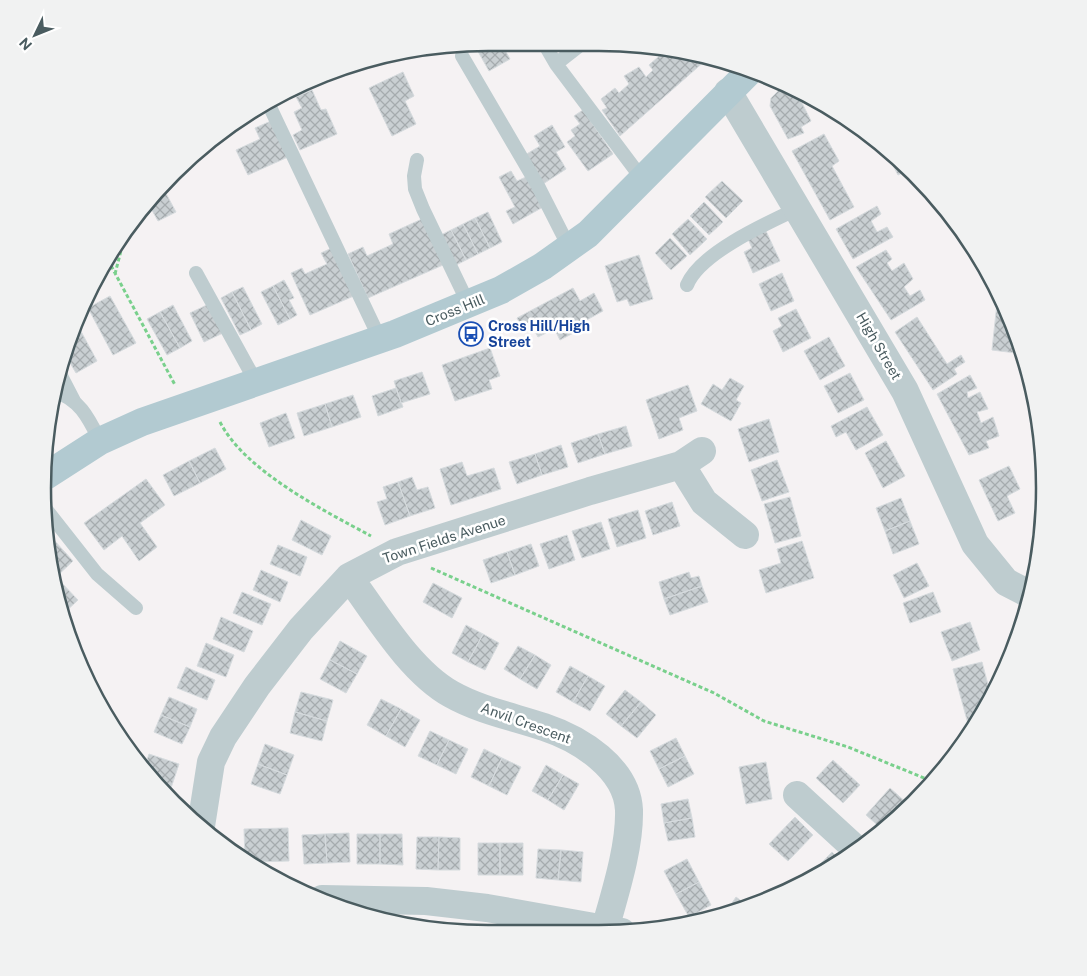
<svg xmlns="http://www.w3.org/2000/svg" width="1087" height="976" viewBox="0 0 1087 976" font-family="'Public Sans',sans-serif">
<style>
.building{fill:url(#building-cross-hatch);stroke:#d6dbde}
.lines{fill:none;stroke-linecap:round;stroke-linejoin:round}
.path{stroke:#79d08c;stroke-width:3;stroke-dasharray:4 2.5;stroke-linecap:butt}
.lane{stroke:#becccf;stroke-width:14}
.street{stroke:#becccf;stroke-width:28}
.primary{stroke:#b2cad1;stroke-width:28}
.labels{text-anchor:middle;stroke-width:5;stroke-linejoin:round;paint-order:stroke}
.street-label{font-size:14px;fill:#4a5c60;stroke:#fff}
.transit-label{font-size:14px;font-weight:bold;fill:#164399;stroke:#fff;text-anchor:start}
.rim{fill:none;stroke:#4a5c60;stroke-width:2.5}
</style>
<defs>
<pattern id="building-cross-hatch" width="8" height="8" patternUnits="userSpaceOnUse" patternTransform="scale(1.25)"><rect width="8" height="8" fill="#c9cfd2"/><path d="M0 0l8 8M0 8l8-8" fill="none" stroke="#a5abae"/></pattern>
</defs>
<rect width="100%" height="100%" fill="#f5f2f3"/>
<!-- building -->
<path class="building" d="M479,43H501L510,59L489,71L475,46Z
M666,50L686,51L707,59L620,136L602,110L607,108L601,99L615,88L619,93L629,84L624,76L639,67L646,77L653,70L649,65Z
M403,72L414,96L405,101L416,124L392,136L369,88Z
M782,87L797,93L811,121L801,127L804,133L788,139L770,106L771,98Z
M312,90L321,110L326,109L337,134L300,150L293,135L302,130L294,112L302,108L296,97Z
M583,110L613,154L588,171L567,142L575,136L571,130L580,124L574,116Z
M271,121L288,157L248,175L236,150L260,139L255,128Z
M552,125L565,147L556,152L566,169L543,184L525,155L540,146L534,136Z
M824,134L839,161L832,166L854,207L830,220L792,151Z
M883,146L893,153L909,170L898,175Z
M511,171L517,181L526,177L543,207L513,224L506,211L515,207L499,177Z
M722,181L743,201L726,218L705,197Z
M163,188L176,212L158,221L148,203Z
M704,202L723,222L709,235L690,216Z
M877,206L881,214L871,221L877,232L887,227L893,237L853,259L836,229Z
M488,212L502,242L490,248L475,218Z
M475,218L490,248L478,254L463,224Z
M422,219L443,265L368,298L348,254L363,247L367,256L393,244L389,234Z
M688,219L707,239L690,255L672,234Z
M463,224L478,254L466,260L451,230Z
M451,230L466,260L454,266L439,236Z
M766,231L780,261L753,273L744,252L752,248L748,239Z
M670,238L687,256L671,270L655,253Z
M334,247L356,295L310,315L291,273L302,268L305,274L327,264L321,253Z
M886,250L892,259L887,263L892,271L904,263L913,279L904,287L910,296L920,290L925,300L891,320L856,267Z
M639,255L653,299L630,306L627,299L617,302L605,266Z
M782,273L794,301L771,311L759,284Z
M284,280L294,298L289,300L297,315L290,319L273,286Z
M273,286L290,319L278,325L261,292Z
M243,287L262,324L251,330L232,292Z
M573,288L580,301L594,293L603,311L581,323L583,328L560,340L556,332L565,327L561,318L547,325L550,331L538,337L533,328L524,332L517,318Z
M232,292L251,330L240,335L221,298Z
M998,294L1017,340L1016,353L992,350Z
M110,296L136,343L113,355L88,308Z
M209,304L223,333L204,342L190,313Z
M173,305L192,341L180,348L160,312Z
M796,309L811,338L783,352L773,331L782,326L778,318Z
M160,312L180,348L167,355L147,319Z
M917,317L947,364L961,355L965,362L954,369L957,374L933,390L895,332Z
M77,324L97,361L76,373L66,356Z
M829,337L845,366L820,380L804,351Z
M490,348L500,376L489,380L492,389L455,401L442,365Z
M422,372L430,394L401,403L394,381Z
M850,373L864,400L838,413L824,386Z
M970,375L977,388L967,392L968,398L980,392L988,409L977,412L981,423L993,417L999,436L986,441L989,448L969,455L937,394Z
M730,378L744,386L736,400L741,403L731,421L701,404L713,384L722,390Z
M688,385L697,411L679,418L683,430L659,439L646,400Z
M396,388L403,407L378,416L372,396Z
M353,395L361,417L332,427L325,404Z
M325,404L332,427L304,436L297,413Z
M867,407L883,435L856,450L846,432L836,437L831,426Z
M286,413L295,438L269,447L260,423Z
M769,419L779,452L749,462L738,429Z
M626,426L632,446L605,454L598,434Z
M598,434L605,454L578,463L571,443Z
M886,441L905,476L883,488L865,453Z
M561,445L568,467L542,475L535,454Z
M215,448L226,469L200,483L189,461Z
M535,454L542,475L517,484L509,462Z
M777,460L789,492L762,501L751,470Z
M189,461L200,483L174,496L163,475Z
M462,462L467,476L494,468L501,489L451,505L440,469Z
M1009,466L1020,489L1007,496L1015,513L998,521L979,480Z
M412,477L417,490L428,487L435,508L410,516L398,482Z
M146,479L165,505L140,523L157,547L139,561L122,536L104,550L84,523Z
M398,482L410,516L385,525L377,502L387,499L383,487Z
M790,497L801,536L775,543L764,504Z
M901,498L910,521L885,531L876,508Z
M672,502L680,526L653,535L645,511Z
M638,510L646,538L617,547L608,519Z
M301,520L331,536L322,555L292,540Z
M910,521L919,544L893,554L885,531Z
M601,522L610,549L582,558L572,531Z
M567,535L575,560L549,569L540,544Z
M53,539L73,561L56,577L78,600L62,615L58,603L50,542Z
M802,541L814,578L766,593L759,570L781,563L777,549Z
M531,544L539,566L515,575L507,552Z
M278,545L307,557L300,576L270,564Z
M507,552L515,575L491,583L483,560Z
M917,563L929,586L904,598L893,575Z
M261,570L288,582L280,602L253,590Z
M689,572L691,578L699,576L702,586L664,599L659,582Z
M433,583L462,598L452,618L423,602Z
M702,586L708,602L670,615L664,599Z
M242,592L271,604L262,625L233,613Z
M933,592L941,612L910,623L903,603Z
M221,617L253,631L244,652L213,639Z
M970,622L980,650L952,661L941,632Z
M466,625L483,634L468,662L452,653Z
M483,634L499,643L485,670L468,662Z
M340,641L367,656L357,674L330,660Z
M206,643L234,655L226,677L197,666Z
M518,646L535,655L520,679L504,669Z
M535,655L551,665L537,689L520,679Z
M330,660L357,674L346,693L320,679Z
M982,662L991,696L985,711L970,731L953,669Z
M570,666L588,676L573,702L556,692Z
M186,667L215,680L207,700L177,688Z
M588,676L605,686L590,711L573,702Z
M625,690L641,702L621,726L606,714Z
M301,692L333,700L327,721L295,712Z
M169,697L197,709L190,727L161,715Z
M381,699L401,709L386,736L367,725Z
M641,702L656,715L637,738L621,726Z
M401,709L420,720L405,747L386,736Z
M295,712L327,721L322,741L290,733Z
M161,715L190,727L182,744L154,732Z
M430,731L449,740L437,765L418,756Z
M676,738L685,756L659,769L650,751Z
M449,740L468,749L456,774L437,765Z
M265,744L294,755L287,775L258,764Z
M484,749L502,758L489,786L471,777Z
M149,754L179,764L169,794L144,769Z
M685,756L694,774L668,787L659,769Z
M502,758L521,767L507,795L489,786Z
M833,760L860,785L843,803L816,778Z
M766,762L772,799L746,804L739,767Z
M258,764L287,775L280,794L251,784Z
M546,765L563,775L548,800L532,791Z
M563,775L579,784L564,810L548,800Z
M890,788L909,805L883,830L866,815Z
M688,799L692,818L664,823L661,804Z
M795,817L813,835L788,861L769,844Z
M692,818L695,837L668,841L664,823Z
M288,828L289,861L251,862L245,859L244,829Z
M349,833L350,862L327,863L325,834Z
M325,834L327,863L304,864L302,835Z
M357,834H380V864H357Z
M380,834H402L403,865L380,864Z
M417,837H439L438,870L416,869Z
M439,837L460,838V870H438Z
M478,843H500V875H478Z
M500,843H523V875H500Z
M538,849L561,850L558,880L536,878Z
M561,850L583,852L581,882L558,880Z
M832,852L840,860L799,886Z
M687,859L699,882L676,894L664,871Z
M699,882L711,905L689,917L676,894Z
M736,897L748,906L724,915Z"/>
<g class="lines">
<!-- path -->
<path class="path" d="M108,260L175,385
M115,274L126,231
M220,422C245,471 323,510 371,536
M431,568L714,693L764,721L848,747L934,782"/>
<!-- lane -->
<path class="lane" d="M545,45L556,64L643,180
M462,56L538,186L570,249
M556,64L579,46
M268,103L380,339
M417,160L414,176L415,189L423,209L469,305
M196,273L256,382
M687,285C700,253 767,223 797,209
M60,374L74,401
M54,391C80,399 89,419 100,441
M45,508L97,574L136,608"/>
<!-- street -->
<path class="street" d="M728,92L905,391L975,544L1006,582L1029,594
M681,465L704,502L745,535
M349,577C377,615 410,671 451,694C479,710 514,717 544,727C580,739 627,768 629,810C630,847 615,893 605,929
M797,795L857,850
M201,826L211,762L223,737L257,686L301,629L349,577L397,552L590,491L681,465L702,451
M322,899L426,901L487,908L622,932"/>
<!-- primary -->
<path class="primary" d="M44,477L100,441L142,422L395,334L501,290L543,266L588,234L747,74"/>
</g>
<!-- icons -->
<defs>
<g id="bus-ring" transform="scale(1.25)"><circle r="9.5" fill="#fff" stroke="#1a4fb4" stroke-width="1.5"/><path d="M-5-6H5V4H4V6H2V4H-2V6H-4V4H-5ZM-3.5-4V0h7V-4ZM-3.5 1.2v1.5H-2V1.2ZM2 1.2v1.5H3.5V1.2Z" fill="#1a4fb4"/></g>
</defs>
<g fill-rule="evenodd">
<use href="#bus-ring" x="471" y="334"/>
</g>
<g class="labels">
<!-- street labels -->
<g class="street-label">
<text transform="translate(455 310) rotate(-22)" y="5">Cross Hill</text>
<text transform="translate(879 346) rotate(60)" y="5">High Street</text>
<text transform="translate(444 539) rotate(-18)" y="5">Town Fields Avenue</text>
<text transform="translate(526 723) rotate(20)" y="5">Anvil Crescent</text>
</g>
<!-- transit labels -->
<g class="transit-label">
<text x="488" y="331">Cross Hill/High<tspan x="488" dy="16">Street</tspan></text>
</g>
</g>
<!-- crop -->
<path d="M0 0H1087V976H0ZM488 51H599A437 437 0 0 1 1036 488V488A437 437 0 0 1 599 925H488A437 437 0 0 1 51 488V488A437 437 0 0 1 488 51Z" fill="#f1f2f2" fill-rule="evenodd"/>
<path class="rim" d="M488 51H599A437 437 0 0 1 1036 488V488A437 437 0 0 1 599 925H488A437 437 0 0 1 51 488V488A437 437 0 0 1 488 51Z"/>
<!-- north arrow -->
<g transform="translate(35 35) rotate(227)" stroke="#ffffff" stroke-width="4" paint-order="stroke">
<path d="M0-4L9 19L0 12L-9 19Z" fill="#4a5c60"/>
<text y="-8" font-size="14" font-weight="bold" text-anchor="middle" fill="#4a5c60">N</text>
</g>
</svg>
